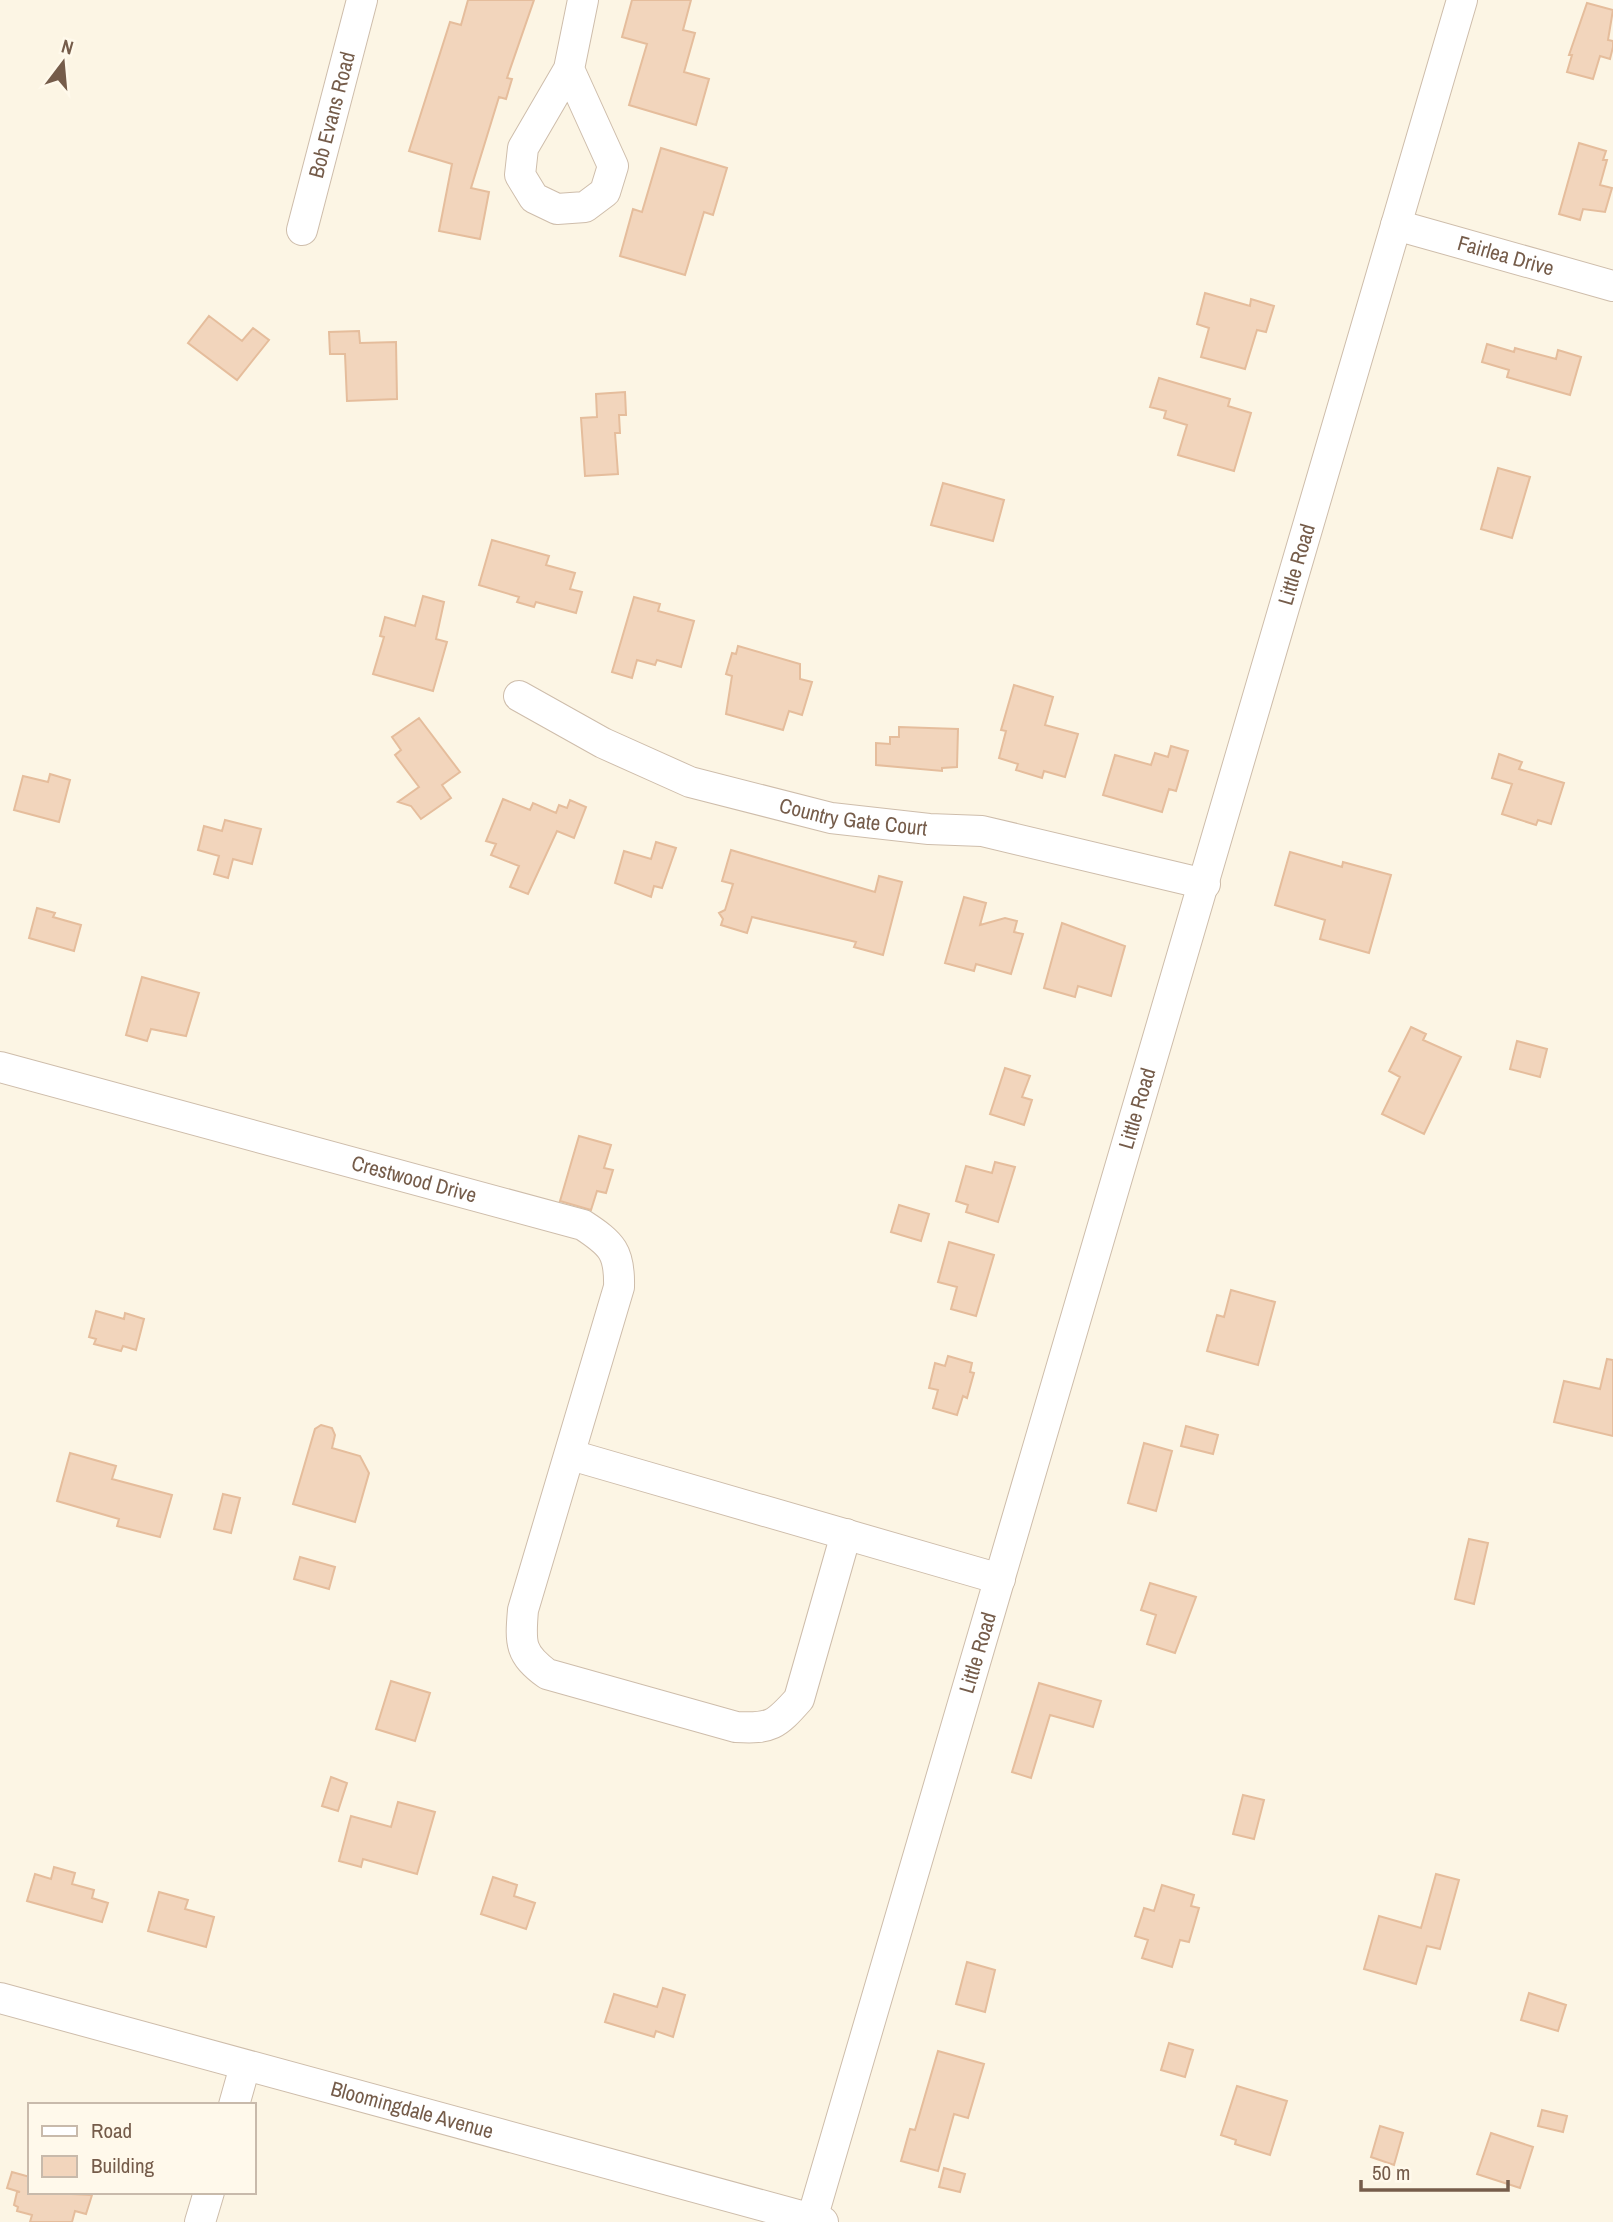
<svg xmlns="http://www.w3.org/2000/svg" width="1613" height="2222" viewBox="0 0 1613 2222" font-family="'Archivo Narrow',sans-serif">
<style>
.building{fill:#f2d5bc;stroke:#e5bd9c;stroke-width:2}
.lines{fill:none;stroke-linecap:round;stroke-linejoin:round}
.minor-casing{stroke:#cebdab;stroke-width:32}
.minor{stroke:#fff;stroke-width:30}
.labels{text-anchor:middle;stroke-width:6;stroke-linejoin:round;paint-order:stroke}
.street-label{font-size:21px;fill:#755c4a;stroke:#fff9eb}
</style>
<rect width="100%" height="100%" fill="#fcf5e4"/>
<!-- building -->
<path class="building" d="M468,0H534L507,78L512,79L506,99L499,97L471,188L489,192L480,239L439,231L452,164L409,151L450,22L461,25Z
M632,0H691L683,30L695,33L684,72L709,79L696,125L629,105L647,44L622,37Z
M1587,3L1613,10L1608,40L1613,41V47L1610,59L1600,56L1593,79L1567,72L1572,55H1569Z
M1579,143L1606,151L1603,160H1607L1600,185L1612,188L1605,212L1583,209L1580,220L1559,214Z
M661,148L727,168L713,215L704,212L685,275L620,256L633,209L642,212Z
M1205,293L1250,306L1251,299L1274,306L1266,332L1257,330L1245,369L1201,357L1209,328L1197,324Z
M209,316L242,341L253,328L269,340L237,380L188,343Z
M359,331L360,343L396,342L397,399L347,401L345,354H330L329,332Z
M1487,344L1514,352L1515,348L1556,359L1558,350L1581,357L1570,395L1507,377L1509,370L1482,362Z
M1159,378L1230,399L1228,406L1251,413L1234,471L1178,455L1187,425L1164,418L1166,411L1150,407Z
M625,392L626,415H619L620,433H615L618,474L585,476L581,418L597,417L596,394Z
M1498,468L1530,477L1512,538L1481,529Z
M943,483L1004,500L993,541L931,525Z
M492,540L549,556L546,565L575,573L570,589L582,592L576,613L536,602L534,607L517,602L519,597L479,585Z
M423,596L444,602L436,639L447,642L433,691L373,674L384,637L380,636L385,617L415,626Z
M634,597L660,604L658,611L694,621L681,667L657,660L655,665L637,660L632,678L612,672Z
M738,646L800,664V679L812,682L802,715L789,711L783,730L726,714L732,676L726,674L732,653L736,654Z
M1014,685L1053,697L1045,725L1078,734L1065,777L1044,771L1042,778L1016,770L1018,764L999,758L1006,731L1001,730Z
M419,718L460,772L442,785L451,798L421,819L411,806L398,802L419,787L395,755L401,750L392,737Z
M899,727L958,729L957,767L942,768V771L876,765V743L890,744V737H899Z
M1171,746L1188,751L1176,791L1169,789L1162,812L1103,795L1115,755L1151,765L1155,753L1168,757Z
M1499,754L1522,762L1519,769L1564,783L1551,824L1538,820L1536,825L1502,814L1512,784L1492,778Z
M50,774L70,780L59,822L14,810L23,776L48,782Z
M503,799L530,810L533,803L556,813L559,805L567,808L570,800L586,807L574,838L557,831L528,894L510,887L519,866L491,855L496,844L486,841Z
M225,820L261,829L252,864L233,859L228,878L214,874L219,856L198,850L204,826L222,831Z
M656,842L676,848L662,888L654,886L651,897L615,883L624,851L651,859Z
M731,850L875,892L879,876L902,882L883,955L854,947L856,942L752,917L747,933L721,925L723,919L719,913L725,910L733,884L722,881Z
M1290,852L1342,867L1343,862L1391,875L1369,953L1320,939L1325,920L1275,905Z
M964,897L986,903L980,925L1005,918L1017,921L1014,932L1023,934L1011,974L976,964L974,971L945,963Z
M37,908L55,913L53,917L81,925L74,951L29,938Z
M1062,923L1125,946L1111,996L1078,986L1075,997L1044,988Z
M142,977L199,993L186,1036L151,1029L147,1041L126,1035Z
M1411,1027L1426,1034L1423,1040L1461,1057L1424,1134L1382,1114L1400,1077L1389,1071Z
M1517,1041L1547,1049L1540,1077L1510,1069Z
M1005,1068L1030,1076L1022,1097L1032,1100L1024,1125L990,1114Z
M579,1136L611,1145L604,1168L613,1170L606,1193L597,1191L591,1210L560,1201Z
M995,1162L1015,1167L998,1222L966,1212L968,1205L956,1201L966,1166L992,1173Z
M899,1205L929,1214L921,1241L891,1232Z
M949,1242L994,1255L976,1316L951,1309L957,1287L938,1282Z
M1231,1290L1275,1302L1258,1365L1207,1351L1217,1315L1224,1317Z
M96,1311L124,1319L125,1313L144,1319L136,1350L123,1346L121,1351L94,1344L96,1339L89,1337Z
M948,1356L972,1363L970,1372L974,1373L967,1398L963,1396L957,1415L933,1408L938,1390L929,1388L935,1363L945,1366Z
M1607,1359L1613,1360V1436L1554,1422L1564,1381L1600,1389Z
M321,1425L332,1428L335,1435L332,1448L360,1456L369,1473L355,1522L293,1504L315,1429Z
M1186,1426L1218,1435L1213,1454L1181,1446Z
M1144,1443L1172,1451L1156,1511L1128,1503Z
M70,1453L116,1466L112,1479L172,1495L160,1537L117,1526L119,1519L57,1501Z
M223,1494L240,1498L231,1533L214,1529Z
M1469,1539L1488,1543L1474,1604L1455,1599Z
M300,1557L335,1567L329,1589L294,1579Z
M1150,1583L1196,1597L1175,1653L1147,1644L1156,1615L1141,1610Z
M391,1681L430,1693L415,1741L376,1729Z
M1039,1683L1101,1701L1093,1727L1050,1715L1031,1778L1012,1772Z
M331,1777L347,1783L338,1811L322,1806Z
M1243,1795L1264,1800L1254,1839L1233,1834Z
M398,1802L435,1812L417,1874L363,1859L361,1867L339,1861L351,1816L391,1827Z
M54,1867L75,1873L72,1884L94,1890L92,1898L108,1903L102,1922L27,1901L35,1874L51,1879Z
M1436,1874L1459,1880L1440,1949L1427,1946L1416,1984L1364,1969L1379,1916L1421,1928Z
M493,1877L517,1885L514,1896L535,1903L526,1929L481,1914Z
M1162,1885L1194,1895L1191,1906L1199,1908L1189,1942L1180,1940L1172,1967L1142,1958L1148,1940L1135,1936L1144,1908L1154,1911Z
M159,1892L188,1900L185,1909L214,1917L206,1947L148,1931Z
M967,1962L995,1970L985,2012L956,2004Z
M663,1988L685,1995L673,2037L656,2031L654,2037L605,2022L614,1994L657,2007Z
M1529,1993L1566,2005L1558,2031L1521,2020Z
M1169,2043L1193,2050L1185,2077L1161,2070Z
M938,2051L984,2064L968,2118L954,2114L938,2171L901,2161L910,2129L915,2130Z
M1237,2086L1287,2101L1270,2155L1235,2144L1236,2140L1221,2135Z
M1542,2110L1567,2116L1563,2132L1538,2126Z
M1380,2126L1403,2133L1394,2165L1371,2157Z
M1491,2133L1533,2147L1520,2188L1477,2174Z
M944,2168L965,2174L960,2192L939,2187Z
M12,2172L30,2177V2192L92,2195L86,2214L75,2211L72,2222H30L32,2215L17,2211L18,2207L14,2205L17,2192H20L7,2188Z"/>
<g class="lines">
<!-- minor casing -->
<g class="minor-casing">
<g id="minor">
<path d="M569,69L613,166L605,192L585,207L557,209L534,198L520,175L523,148L569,69L583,0"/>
<path id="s1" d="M1396,225L1613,286"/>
<path id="s2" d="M302,230L362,0"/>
<path id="s3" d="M519,696L603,743L690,782L831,818L929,829L982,831L1205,884"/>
<path id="s4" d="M0,1067L583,1225C612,1244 620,1252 619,1287L523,1610C520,1644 520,1654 547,1674L736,1727C771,1729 776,1725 799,1699L846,1534"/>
<path d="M571,1455L1000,1579"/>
<path id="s5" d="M0,1998L823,2222"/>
<path d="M234,2105L245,2066"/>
<path id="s6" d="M812,2219L1462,0"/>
<path d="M200,2222L209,2192"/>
</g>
</g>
<!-- minor -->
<use href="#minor" class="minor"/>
</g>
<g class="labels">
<!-- street labels -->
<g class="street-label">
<text dy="7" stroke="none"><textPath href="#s2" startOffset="119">Bob Evans Road</textPath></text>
<text dy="7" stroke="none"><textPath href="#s1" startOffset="114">Fairlea Drive</textPath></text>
<text dy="7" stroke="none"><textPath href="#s6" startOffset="1724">Little Road</textPath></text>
<text dy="7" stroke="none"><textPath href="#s3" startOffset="359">Country Gate Court</textPath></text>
<text dy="7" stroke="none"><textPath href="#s6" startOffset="1157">Little Road</textPath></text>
<text dy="7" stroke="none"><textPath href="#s4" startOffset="429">Crestwood Drive</textPath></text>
<text dy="7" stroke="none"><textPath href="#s6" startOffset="590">Little Road</textPath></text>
<text dy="7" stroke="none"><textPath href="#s5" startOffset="427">Bloomingdale Avenue</textPath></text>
</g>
</g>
<!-- legend -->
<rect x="28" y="2103" width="228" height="91" fill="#fff9eb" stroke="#c8baab" stroke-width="2"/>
<rect x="42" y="2126" width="35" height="10" fill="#ffffff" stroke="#c8baab" stroke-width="2"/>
<text x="91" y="2138" font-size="21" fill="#755c4a">Road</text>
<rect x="42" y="2156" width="35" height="21" fill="#f2d5bc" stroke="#c8baab" stroke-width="2"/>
<text x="91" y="2173" font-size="21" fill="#755c4a">Building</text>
<!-- north arrow -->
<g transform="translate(63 63) rotate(16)" stroke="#fff9eb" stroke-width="5" paint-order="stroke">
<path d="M0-5L12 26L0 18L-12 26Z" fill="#755c4a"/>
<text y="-10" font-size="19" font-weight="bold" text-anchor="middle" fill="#755c4a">N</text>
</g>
<!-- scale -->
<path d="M1361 2180v10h147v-10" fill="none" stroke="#755c4a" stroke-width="3.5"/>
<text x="1372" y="2180" font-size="21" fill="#755c4a" stroke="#fff9eb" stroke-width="5" paint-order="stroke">50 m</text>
</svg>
